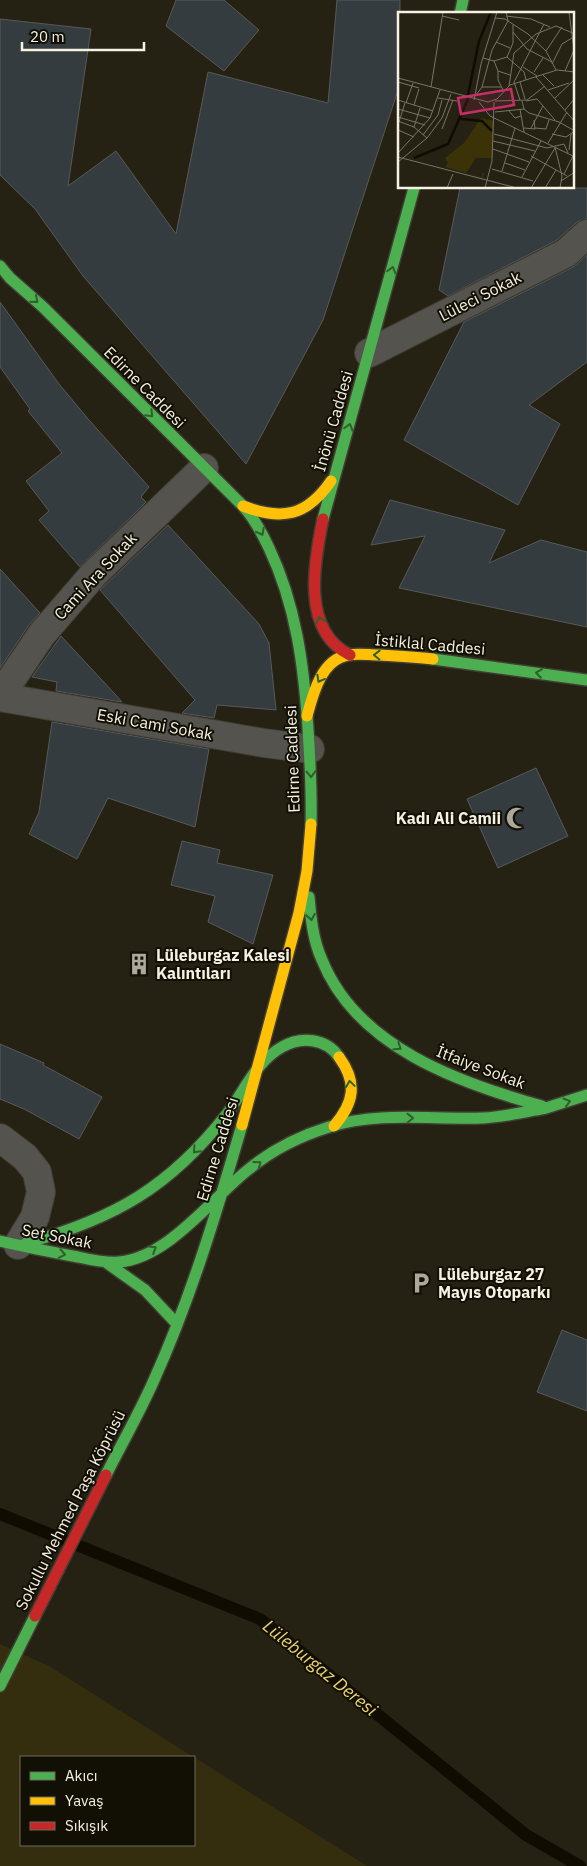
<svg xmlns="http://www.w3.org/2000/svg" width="587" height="1866" viewBox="0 0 587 1866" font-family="'IBM Plex Sans',sans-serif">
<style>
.built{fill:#352e0e;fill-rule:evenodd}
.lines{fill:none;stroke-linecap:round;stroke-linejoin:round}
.stream{stroke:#110c02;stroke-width:12}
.building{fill:#343c3f;stroke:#585a58}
.street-casing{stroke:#403d32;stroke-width:30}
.fast-casing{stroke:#403d32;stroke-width:14}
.slow-casing{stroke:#403d32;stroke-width:14}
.jam-casing{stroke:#403d32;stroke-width:14}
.street{stroke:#54534e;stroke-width:28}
.fast{stroke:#4caf50;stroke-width:11}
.slow{stroke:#ffc107;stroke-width:11}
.jam{stroke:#c62828;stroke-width:11}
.oneway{stroke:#2f5f2a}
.labels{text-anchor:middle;stroke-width:4;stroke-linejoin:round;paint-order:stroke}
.street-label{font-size:16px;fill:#f5f2e2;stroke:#120f05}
.poi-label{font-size:16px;font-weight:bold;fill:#f5f2e2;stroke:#120f05;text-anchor:start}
.water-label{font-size:18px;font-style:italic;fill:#ecd570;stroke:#120f05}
.inset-river{fill:none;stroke:#110c02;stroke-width:2.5}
.inset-road{fill:none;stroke:#787566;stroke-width:1}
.view{fill:#c72e68;fill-opacity:0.15;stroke:#c72e68;stroke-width:2.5}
.inset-edge{fill:none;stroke:#f5f2e2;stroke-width:2.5}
</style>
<rect width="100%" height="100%" fill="#252113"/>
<!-- built -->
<path class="built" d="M0,1644L49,1666L367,1866H0ZM21,1757H194V1845H21Z"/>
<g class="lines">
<!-- stream -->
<path class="stream" d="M0,1514L260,1619L526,1835L580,1866"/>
</g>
<!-- building -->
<path class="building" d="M176,0H224L259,30L224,71L166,26Z
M337,0H400V84L323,320L246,464L83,276L35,209L0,175V19L91,29L68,186L116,151L176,234L208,72L328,103Z
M460,188H587V219L577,222L557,240L448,296L439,290Z
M587,255V362L529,405L560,424L518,505L404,440L464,322L573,267Z
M0,302L59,384L89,420L149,487L141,497L146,502L80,567L39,520L49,511L26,481L62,453L28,411L30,409L0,367Z
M390,500L505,530L489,563L541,540L587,552V627L399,588L425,536L371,545Z
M168,525L259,624L269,643L276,710L217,705L214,718L182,713L195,700L100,590Z
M0,569L40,613L29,625L0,668Z
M61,636L114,693L122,702L56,691L57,682L32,677Z
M52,722L209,749L195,827L108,798L77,859L29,834L39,812Z
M536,768L568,836L498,868L467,799Z
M182,841L220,850L217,863L273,875L253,944L208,922L215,896L171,885Z
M0,1044L44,1063L43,1065L102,1097L79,1139L24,1109L0,1099Z
M562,1330L587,1340V1411L537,1392Z"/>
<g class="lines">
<!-- street casing -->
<g class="street-casing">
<path id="street" d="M369,353L566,253L587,234
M0,696L42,634L93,575L204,468
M0,697L264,743L310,749
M0,1138L25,1157L37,1172L41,1192L35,1217L18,1245"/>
</g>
<!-- fast casing -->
<g class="fast-casing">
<path id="fast" d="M460,14L463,0
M0,266L10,278L43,307L243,506C254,518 262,533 269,548C296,605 304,666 308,729C310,760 312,792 311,824
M323,519L414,188
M433,659L587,680
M309,897C311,919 313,940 322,960C357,1047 459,1083 542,1106
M546,1108L587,1095
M0,1241C26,1247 52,1252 78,1257C91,1260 105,1263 119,1262C168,1258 212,1198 249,1169C272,1150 300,1136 329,1127C378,1111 432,1120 483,1118C504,1117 525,1112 546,1108
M26,1243C114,1219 170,1187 227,1114C244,1092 256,1061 282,1047C301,1036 326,1038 339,1057
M107,1263L145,1290L176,1323
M106,1475C122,1443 140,1412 154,1380C191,1298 217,1211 242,1125
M0,1686L35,1616"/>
</g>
<!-- slow casing -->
<g class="slow-casing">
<path id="slow" d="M243,506C282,521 307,516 331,481
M307,716C313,694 321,660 348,655C358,653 369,655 379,655C397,656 415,657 433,659
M242,1125L299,913L307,871L311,824
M334,1126C354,1103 358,1083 339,1057"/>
</g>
<!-- jam casing -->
<g class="jam-casing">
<path id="jam" d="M323,519C314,562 301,631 350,655
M35,1616L106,1475"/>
</g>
<!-- street -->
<use href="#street" class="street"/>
<!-- fast -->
<use href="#fast" class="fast"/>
<!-- slow -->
<use href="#slow" class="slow"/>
<!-- jam -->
<use href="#jam" class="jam"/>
</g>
<!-- one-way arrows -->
<defs><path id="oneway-chevron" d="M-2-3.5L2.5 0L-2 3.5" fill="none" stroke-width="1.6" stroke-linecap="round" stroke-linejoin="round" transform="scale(1.25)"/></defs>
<g class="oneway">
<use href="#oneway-chevron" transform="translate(392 270) rotate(-75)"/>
<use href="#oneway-chevron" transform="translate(35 300) rotate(41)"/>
<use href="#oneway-chevron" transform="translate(150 414) rotate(45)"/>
<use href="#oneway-chevron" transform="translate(349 427) rotate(-74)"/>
<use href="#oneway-chevron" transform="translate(261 532) rotate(62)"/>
<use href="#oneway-chevron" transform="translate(320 620) rotate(-106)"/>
<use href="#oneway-chevron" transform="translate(377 655) rotate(-179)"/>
<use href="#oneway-chevron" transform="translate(539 673) rotate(-171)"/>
<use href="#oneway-chevron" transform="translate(320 679) rotate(119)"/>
<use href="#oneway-chevron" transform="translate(311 774) rotate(88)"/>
<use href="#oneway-chevron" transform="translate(311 917) rotate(81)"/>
<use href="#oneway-chevron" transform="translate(398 1047) rotate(34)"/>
<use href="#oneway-chevron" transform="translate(350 1084) rotate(-98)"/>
<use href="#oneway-chevron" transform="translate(567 1102) rotate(-16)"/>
<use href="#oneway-chevron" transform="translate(410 1118) rotate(-1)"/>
<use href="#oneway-chevron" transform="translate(196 1150) rotate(133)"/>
<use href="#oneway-chevron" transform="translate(258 1164) rotate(-36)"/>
<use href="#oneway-chevron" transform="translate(153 1249) rotate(-32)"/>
<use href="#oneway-chevron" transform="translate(62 1254) rotate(11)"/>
</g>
<!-- icons -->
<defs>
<g id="mosque-bare" transform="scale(1.725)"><path d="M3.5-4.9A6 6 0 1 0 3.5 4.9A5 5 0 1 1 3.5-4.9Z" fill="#aca99a" stroke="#120f05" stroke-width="2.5" paint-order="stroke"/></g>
<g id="building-bare" transform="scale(1.725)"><path d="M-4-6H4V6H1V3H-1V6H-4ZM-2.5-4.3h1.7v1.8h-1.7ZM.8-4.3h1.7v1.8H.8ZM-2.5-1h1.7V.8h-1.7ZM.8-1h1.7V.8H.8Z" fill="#aca99a" stroke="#120f05" stroke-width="2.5" paint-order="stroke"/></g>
<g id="parking-bare" transform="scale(1.725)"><path d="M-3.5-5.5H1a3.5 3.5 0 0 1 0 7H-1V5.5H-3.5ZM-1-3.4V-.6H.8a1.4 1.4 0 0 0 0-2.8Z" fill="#aca99a" stroke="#120f05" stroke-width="2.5" paint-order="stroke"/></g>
</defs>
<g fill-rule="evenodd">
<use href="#mosque-bare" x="517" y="818"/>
<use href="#building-bare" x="139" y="964"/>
<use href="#parking-bare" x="421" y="1283"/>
</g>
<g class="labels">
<!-- street labels -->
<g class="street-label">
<text transform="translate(480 296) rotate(-27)" y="6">Lüleci Sokak</text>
<text transform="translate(145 387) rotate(45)" y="6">Edirne Caddesi</text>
<text transform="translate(333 421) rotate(-74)" y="6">İnönü Caddesi</text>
<text transform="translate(95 576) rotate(-47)" y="6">Cami Ara Sokak</text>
<text transform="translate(430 644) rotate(5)" y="6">İstiklal Caddesi</text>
<text transform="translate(155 724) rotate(10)" y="6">Eski Cami Sokak</text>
<text transform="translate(292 759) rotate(-92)" y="6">Edirne Caddesi</text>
<text transform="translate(481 1067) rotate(21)" y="6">İtfaiye Sokak</text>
<text transform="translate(217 1149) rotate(-73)" y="6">Edirne Caddesi</text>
<text transform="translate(57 1236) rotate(11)" y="6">Set Sokak</text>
<text transform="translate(70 1510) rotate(-63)" y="6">Sokullu Mehmed Paşa Köprüsü</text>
</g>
<!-- poi labels -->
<g class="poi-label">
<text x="501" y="824" text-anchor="end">Kadı Ali Camii</text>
<text x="156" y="961">Lüleburgaz Kalesi<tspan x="156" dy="18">Kalıntıları</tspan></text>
<text x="438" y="1280">Lüleburgaz 27<tspan x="438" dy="18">Mayıs Otoparkı</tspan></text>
</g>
<!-- water labels -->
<g class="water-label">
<text transform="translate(320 1668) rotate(39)" y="6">Lüleburgaz Deresi</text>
</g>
</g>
<!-- overview -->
<g transform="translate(398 12)">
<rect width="176" height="176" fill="#252113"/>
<path d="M83,106L96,109L94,146H78L68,161L84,165V161H86L85,166L47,155L50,151L47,146L66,131Z" fill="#3b3208"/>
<path class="inset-river" d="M70,83L81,29L93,0M63,107L84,109L94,119M16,146L50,132L70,87"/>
<path class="inset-road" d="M44,4L61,8M108,4L133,7L152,15M97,6L107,7L130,22L148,39L158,58M115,20L129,37L154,50M98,30L112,36M148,39L164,15M109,45L115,31V13M109,45L126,60L128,68M85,46L96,49L109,45M96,49L100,59L112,63M154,52L164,32L174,26M125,55L139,64M100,59V68L105,78M167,59L176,38L171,0M136,60L145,46M145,63L156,74M138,65L177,110M0,66L90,90L99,87L112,73L159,58L177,60M0,70L21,76M122,70L127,87M111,74L116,41L138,22L158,14L177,22M33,75L45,0M84,75H103M150,78L171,71M78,83L84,75L94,38L110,9L108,0M40,86L59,89M157,86L177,67M0,88L35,99M76,88L83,52L99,0M122,88L116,70L146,12M97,89L129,88L147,74M124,89L126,97L131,101L161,110L177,119L168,125L154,122M128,89L139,87L157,108M81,90L92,104L177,145M8,91L15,71M16,93L21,77M0,97L32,106M122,97L126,120M110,98L117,106L123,104M167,98L177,86M97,100L126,97M0,105L27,113M0,109L16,115L29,126M0,113L7,91M16,115L22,96M126,116L137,117L136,108M133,116L145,94M137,116L148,117L151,108M44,117L55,88M0,118L16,125M96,122L149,136L166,132L170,141M25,123L40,103L44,88M95,129L137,139M150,131L169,100M157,135L164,164L162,176M95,137L131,150M171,138L173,122M0,141L32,106L42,78M133,144L169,164M0,145L119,176M0,150L29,126L44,106L53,82M107,151L127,158M94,157L135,169M104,159L117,116M166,162L175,144M124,165L143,129M163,169L177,160M49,176L55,162M87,176L94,149L96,90M133,176L157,136M147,176L158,158"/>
<path class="view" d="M113,77L116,93L63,102L60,86Z"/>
<rect width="176" height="176" class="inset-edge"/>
</g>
<!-- legend -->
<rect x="20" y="1756" width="175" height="90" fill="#120f05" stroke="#6d6a5d"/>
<rect x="30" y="1772" width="25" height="8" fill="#4caf50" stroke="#6d6a5d"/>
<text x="65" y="1781" font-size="15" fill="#f5f2e2">Akıcı</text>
<rect x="30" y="1797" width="25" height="8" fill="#ffc107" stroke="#6d6a5d"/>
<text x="65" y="1806" font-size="15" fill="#f5f2e2">Yavaş</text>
<rect x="30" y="1822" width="25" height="8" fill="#c62828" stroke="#6d6a5d"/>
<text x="65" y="1831" font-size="15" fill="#f5f2e2">Sıkışık</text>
<!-- scale -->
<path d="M22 42v8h122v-8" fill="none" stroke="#f5f2e2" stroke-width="2.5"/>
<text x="30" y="42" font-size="15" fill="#f5f2e2" stroke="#120f05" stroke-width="4" paint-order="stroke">20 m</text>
</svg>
